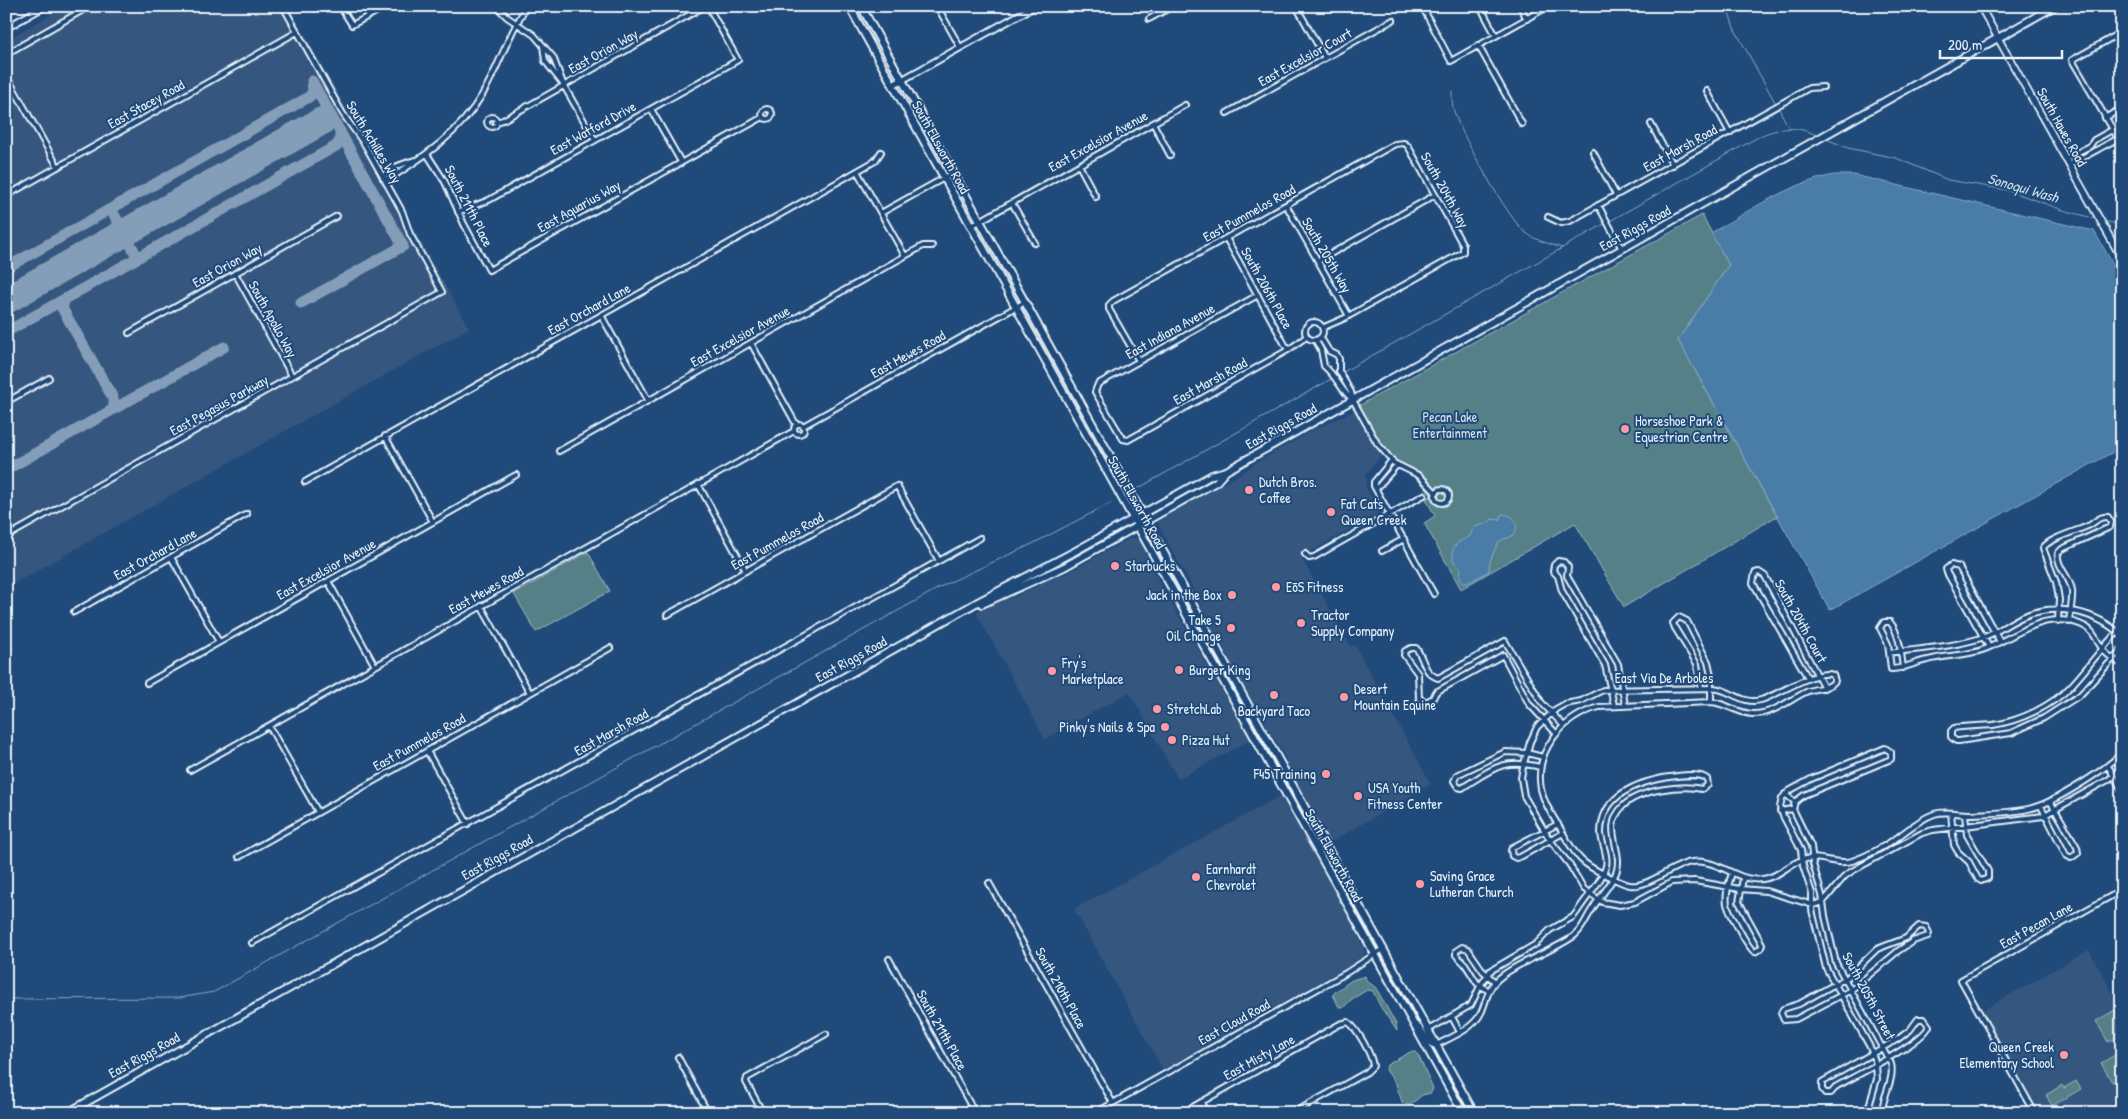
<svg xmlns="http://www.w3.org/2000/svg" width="2128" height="1119" viewBox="0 0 2128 1119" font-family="'Patrick Hand',sans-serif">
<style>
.built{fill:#35567e}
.green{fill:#578087;stroke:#a0b8c0}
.water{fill:#497ba6;stroke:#89aac7}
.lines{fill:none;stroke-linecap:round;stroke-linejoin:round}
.stream{stroke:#89aac7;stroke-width:1}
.taxiway{stroke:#849eb9;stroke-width:11}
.runway{stroke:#849eb9;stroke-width:28}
.minor-casing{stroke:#e8f1f8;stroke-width:8}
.tertiary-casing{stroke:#e8f1f8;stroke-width:9}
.secondary-casing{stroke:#e8f1f8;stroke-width:9}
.primary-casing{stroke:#e8f1f8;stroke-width:10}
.minor{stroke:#1f4a7a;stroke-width:4}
.tertiary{stroke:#1f4a7a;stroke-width:5}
.secondary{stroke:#1f4a7a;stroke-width:5.5}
.primary{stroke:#1f4a7a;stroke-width:6}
.poi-dot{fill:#ff9aa2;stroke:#1f4a7a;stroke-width:2}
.labels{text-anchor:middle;stroke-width:4;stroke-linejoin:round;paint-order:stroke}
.street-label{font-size:14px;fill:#e8f1f8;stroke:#1f4a7a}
.park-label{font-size:14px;fill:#d2e0e7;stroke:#1f4a7a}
.poi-label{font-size:14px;fill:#e8f1f8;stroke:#1f4a7a;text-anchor:start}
.water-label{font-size:15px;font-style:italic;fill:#d0dfec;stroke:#1f4a7a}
</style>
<rect width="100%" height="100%" fill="#1f4a7a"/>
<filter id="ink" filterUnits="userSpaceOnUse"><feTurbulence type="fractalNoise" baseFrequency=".02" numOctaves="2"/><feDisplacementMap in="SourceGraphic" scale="10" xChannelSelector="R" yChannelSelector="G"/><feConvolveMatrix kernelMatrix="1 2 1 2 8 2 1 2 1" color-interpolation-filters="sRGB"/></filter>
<g filter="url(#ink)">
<!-- built -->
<path class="built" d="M66,6H289L469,328L6,588V40Z
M1354,411L1371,441L1382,454L1365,476L1368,482L1365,484L1366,487L1379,510L1377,514L1301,557L1351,647L1355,645L1431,784L1331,842L1315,816L1294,780L1285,757L1231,665L1224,648L1204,615L1198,598L1158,524L1160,520L1245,471L1257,462L1315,429Z
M1131,538H1137L1141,543L1160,584L1251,740L1178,779L1129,692L1045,739L976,612L1001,600L1017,596L1048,580L1065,574Z
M1282,795L1341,904L1365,950L1364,955L1354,963L1163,1070L1074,909Z
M2089,950L2122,1010V1098L2096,1113H2038L1981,1011Z"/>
<!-- green -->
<path class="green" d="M1702,215L1729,265L1678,340L1777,516L1624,607L1575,523L1461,589L1424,523L1435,516L1426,499L1431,496C1420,476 1399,469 1382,454L1386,450L1377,439L1360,405Z
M588,552L610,591L536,632L514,594Z
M1365,976L1366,980L1376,988L1396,1024L1397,1031L1380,1006L1373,991L1367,990L1352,999L1343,1008L1339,1007L1333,995L1335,992L1352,980Z
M2115,1010L2122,1023V1035L2108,1042L2096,1021Z
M2122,1051V1077L2112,1082L2101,1063Z
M1410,1052H1415L1418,1055L1433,1088L1431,1093L1422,1095L1409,1106L1402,1102L1396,1084L1386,1070L1387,1065Z
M2076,1081L2081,1089L2052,1106L2046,1095L2062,1085L2064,1088Z"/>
<!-- water -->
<path class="water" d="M1834,175H1854L2094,231L2122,280V447L1830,610L1678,340L1729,265L1711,233C1750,210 1790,183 1834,175Z
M1502,514C1513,514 1522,525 1513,535C1509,539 1503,538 1498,542L1490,561L1489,571L1467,583H1463L1460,578L1461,569L1453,560V548L1459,542L1469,537L1475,527L1488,523L1492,519L1499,520Z"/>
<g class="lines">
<!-- stream -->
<path class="stream" d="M1727,6L1734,28L1776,104
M1452,91C1452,99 1452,106 1455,114C1461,134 1510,222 1526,233C1537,241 1550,244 1562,248
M1778,107L1789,128
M1824,138L1848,148L1896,158L1948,180L2007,190L2063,210L2097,219
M2103,221L2122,225
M1343,372L1760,136C1780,127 1798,125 1818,136
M1137,489L1333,378
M6,999L179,998L214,992L946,584L1032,544L1111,503"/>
<!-- taxiway -->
<path class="taxiway" d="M111,209L138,258
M6,268L309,97L313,91L312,81
M65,299L62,308L113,398L114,406L112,410
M301,303L403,246L313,83
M6,332L336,146L340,141V131
M11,467L224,347"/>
<!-- runway -->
<path class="runway" d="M6,300L322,121"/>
<!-- minor casing -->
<g class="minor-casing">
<path id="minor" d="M340,6L352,25L387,6
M496,6L507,17L534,35L553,57L564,86L595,140
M937,6L960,47
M1296,6L1325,58
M1422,6L1451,61L1549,6
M1480,6L1496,36
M1520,6L1527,19
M1149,19L1173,6
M2122,32L2072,60L2122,145
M1478,45L1522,124
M543,46L545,61L563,84
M6,54L90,6
M6,75L58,167
M1707,91L1730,133
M762 114a5 5 0 1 1 10 0a5 5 0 1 1-10 0Z
M651,109L681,162
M1227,113L1393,20
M487 122a5 5 0 1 1 10 0a5 5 0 1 1-10 0Z
M2105,118L2122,108
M496,122L503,120L705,6
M1153,123L1170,155
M1651,124L1673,165
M1593,152L1616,195
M427,154L445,182L464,224L489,270L763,117
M2065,159L2090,146L2094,140L2112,130
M1079,165L1096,197
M2069,165L2117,139
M857,171L905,256
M383,178L389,179C425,156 460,133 482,95C499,67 508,34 527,6
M383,178C388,168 405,163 415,160
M6,196L297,32
M1012,203L1035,243
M1286,205L1349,316
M1598,205L1622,249
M458,212L489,200L738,60L708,6
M881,213L953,173
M1548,217L1561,223L1570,221L1809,88L1823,87
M971,226L1185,105
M1226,238L1288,350
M1318,261L1435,195
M235,273L292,376
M1258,295L1098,384L1095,392L1123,439L1128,440L1288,350L1306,337
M601,315L648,400
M1305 331a9 9 0 1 1 18 0a9 9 0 1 1-18 0Z
M129,333L337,216
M1321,338L1329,351L1337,355L1339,359V371L1351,392L1353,400L1377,443L1394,463L1420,476L1436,493
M1316,341L1321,350L1324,366C1338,378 1340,390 1353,400
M751,343L796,424
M1139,361L1109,309V305L1113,301L1395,144L1404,143L1408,146L1463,245V252L1345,318L1322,328
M6,402L49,378
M794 429a5 5 0 1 1 10 0a5 5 0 1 1-10 0Z
M803,426L1025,302
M385,436L433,522
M559,451L905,256L923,246H932
M1392,460L1374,482V486L1434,594
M305,482L875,161L881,152
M698,484L746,571
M1435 496a7 7 0 1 1 14 0a7 7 0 1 1-14 0Z
M1376,489L1397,465
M6,537L442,292L410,234L402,211L365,145L343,114L283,6
M1382,551L1404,539
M1305,554L1309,558L1314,557L1424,495
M171,557L219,642
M328,581L375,666
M481,606L530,693
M74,612L247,514
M667,615L897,486L939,561
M2058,621L2059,599L2056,582L2043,548C2049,538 2078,531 2090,525C2096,521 2100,516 2108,517L2111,522L2110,527L2062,549L2058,553C2056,566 2070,577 2072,590C2073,600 2070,611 2069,622
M2122,628C2103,645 2089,667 2071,686C2052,706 2020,721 1993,725C1980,726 1967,726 1954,728L1951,731V737L1956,741H1959L2011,733L2044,718L2080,695L2122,649
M1989,647L1947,573L1946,569L1951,565L1959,567L2000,642
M1889,653C1919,649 1952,647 1981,638C1996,634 2008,623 2022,617C2055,602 2096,611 2122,636
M1903,668C1901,653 1900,634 1890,622H1884L1880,628L1888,644L1891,669C1905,669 1915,662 1928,660C1947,655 1967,656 1985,649C2016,637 2048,606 2086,627C2095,632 2097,643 2104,651C2109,657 2116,660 2122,665
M1808,678L1753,583L1755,573L1759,572L1765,576L1824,688
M147,683L516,475
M1701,688L1697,664L1675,628L1673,623L1679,617L1687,621L1708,662L1711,675V702
M1614,705L1605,665L1562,591L1558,576L1553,571L1554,565L1558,561L1564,562L1568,567L1567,576L1618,664L1625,705
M269,726L318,812
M1556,733L1529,704L1503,655L1436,692L1433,698L1426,702L1419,698L1418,674L1404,655L1405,651L1411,648H1416C1424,658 1423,673 1438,678L1505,641L1542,703L1564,726
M427,751L468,824
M2122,752C2108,769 2053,803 2032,808C2014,813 1992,813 1973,814C1960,815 1947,810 1934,814C1920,819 1910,828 1898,837C1885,846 1867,856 1852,861C1835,866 1819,854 1802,860C1788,864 1779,877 1763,879C1737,883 1719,858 1692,862C1673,864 1649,888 1630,885C1623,884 1615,879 1608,876C1578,863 1576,855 1560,828C1552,815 1544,803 1541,789C1534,750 1563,717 1599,707L1711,702C1726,703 1737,713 1752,714C1772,715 1789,700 1806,692C1816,687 1828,690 1835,681L1833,675C1818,668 1778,695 1761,700C1743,705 1731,690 1714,688L1603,690L1581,701L1565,704L1556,709L1537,727L1530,742L1523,767L1521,778L1524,796L1550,840L1569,864L1584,889L1602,902L1620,905L1635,902L1672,882L1695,881L1740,889L1766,891L1813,905L1823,902L1845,876L1852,871L1922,833L1933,830L2043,816L2108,780L2122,769
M2108,766L2122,790
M1540,767C1502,758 1494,768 1462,788L1458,787L1454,781L1457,775L1505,752L1527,753L1543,757
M190,770L794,431
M1785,794L1795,802
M2041,806L2066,855L2071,858L2078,853L2077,847L2050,801
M1780,811L1793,809
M1951,813L1954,845L1958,852L1969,862L1978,879L1981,881L1988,878V871L1967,835L1965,814
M1558,824L1513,847L1511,850L1512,856L1516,858L1522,856L1563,833
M239,857L610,648
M1732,873C1729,883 1725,894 1727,904C1729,912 1749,950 1755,952L1761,948L1762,944L1739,902L1743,878
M989,883L1113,1103
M1919,926L1926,927L1929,933L1928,936L1913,941L1898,951L1851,990L1796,1019L1784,1020L1781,1013L1783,1009L1799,1004L1848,977L1877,949L1906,938Z
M252,943L980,538
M889,959L975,1113
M1489,991L1477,983L1465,964L1456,955V951L1462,947L1468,949L1483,971L1495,982
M1452,1017L1460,1032
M1918,1019H1924L1929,1026C1923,1043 1855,1076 1837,1086L1831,1093H1825L1822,1089V1082L1898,1039L1910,1030Z
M1428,1030L1471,1005L1480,986L1490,971L1536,944L1550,930L1573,917L1577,912C1586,897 1602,882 1606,866C1609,854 1601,844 1601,832C1602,794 1638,782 1669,777C1679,776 1699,772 1707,779L1708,785L1702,789C1681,784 1639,790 1623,806C1599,831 1628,852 1614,877C1608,888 1599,898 1593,908C1586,918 1583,929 1574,936C1552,952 1512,964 1495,982C1487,990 1486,1003 1481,1013C1473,1029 1452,1037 1436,1045
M678,1057L708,1113
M1201,1102L1206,1113
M763,1113L746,1082L747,1078L826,1034
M1095,1113L1346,973L1383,949
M1182,1113L1340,1024L1348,1022C1357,1028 1372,1055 1373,1066L1367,1072L1293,1113
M1867,1113L1877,1079L1876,1064L1870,1047L1826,968L1812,910V893L1803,866L1801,850L1783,816L1780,807L1782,798L1789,791L1811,779L1885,748L1891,752V759L1804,795L1795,802L1793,809L1811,846L1813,864L1822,895L1825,916L1836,963L1891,1064C1895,1080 1882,1096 1882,1113
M2035,1113L1961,980L2122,890"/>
</g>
<!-- tertiary casing -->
<g class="tertiary-casing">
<path id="tertiary" d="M6,28L45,6
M893,85L1035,6"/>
</g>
<!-- secondary casing -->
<g class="secondary-casing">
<path id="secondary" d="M1980,6L2122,259
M2110,1113L2122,1106"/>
</g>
<!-- primary casing -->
<g class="primary-casing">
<path id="primary" d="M849,6L1463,1113
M861,6L1474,1113
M982,604L1064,567L1216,482L1225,472
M1416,1026C1424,1032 1426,1043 1436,1045
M67,1113L976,603L1072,553L1212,475L1226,471L2055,6"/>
</g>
<!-- minor -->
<use href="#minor" class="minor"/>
<!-- tertiary -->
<use href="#tertiary" class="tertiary"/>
<!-- secondary -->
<use href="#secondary" class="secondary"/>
<!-- primary -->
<use href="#primary" class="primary"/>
</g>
</g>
<!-- markers -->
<g class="poi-dot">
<circle cx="1625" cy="429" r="5"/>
<circle cx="1249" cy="490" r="5"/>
<circle cx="1331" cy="512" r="5"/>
<circle cx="1115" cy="566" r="5"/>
<circle cx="1276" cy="587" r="5"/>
<circle cx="1232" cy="595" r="5"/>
<circle cx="1301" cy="623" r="5"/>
<circle cx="1231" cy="628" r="5"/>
<circle cx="1179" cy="670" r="5"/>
<circle cx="1052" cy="671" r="5"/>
<circle cx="1274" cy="695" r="5"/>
<circle cx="1344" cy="697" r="5"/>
<circle cx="1157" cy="709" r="5"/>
<circle cx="1165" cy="727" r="5"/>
<circle cx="1172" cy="740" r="5"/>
<circle cx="1326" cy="774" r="5"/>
<circle cx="1358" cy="796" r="5"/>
<circle cx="1196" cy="877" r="5"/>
<circle cx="1420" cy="884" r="5"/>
<circle cx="2064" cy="1055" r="5"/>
</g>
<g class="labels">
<!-- street labels -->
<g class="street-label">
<text transform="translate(603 51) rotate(-29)" y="5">East Orion Way</text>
<text transform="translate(1305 57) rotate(-29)" y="5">East Excelsior Court</text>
<text transform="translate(146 104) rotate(-29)" y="5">East Stacey Road</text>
<text transform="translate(2062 127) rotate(61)" y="5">South Hawes Road</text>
<text transform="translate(593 128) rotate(-29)" y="5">East Watford Drive</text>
<text transform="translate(1098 141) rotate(-29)" y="5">East Excelsior Avenue</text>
<text transform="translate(374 142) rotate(59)" y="5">South Achilles Way</text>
<text transform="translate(941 147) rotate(61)" y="5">South Ellsworth Road</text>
<text transform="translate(1680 148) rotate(-29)" y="5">East Marsh Road</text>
<text transform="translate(1445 190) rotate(61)" y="5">South 204th Way</text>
<text transform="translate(469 206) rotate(63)" y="5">South 211th Place</text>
<text transform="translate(579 206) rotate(-29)" y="5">East Aquarius Way</text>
<text transform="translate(1249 213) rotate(-29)" y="5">East Pummelos Road</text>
<text transform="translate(1635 228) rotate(-29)" y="5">East Riggs Road</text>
<text transform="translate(1327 255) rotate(60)" y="5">South 205th Way</text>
<text transform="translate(227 265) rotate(-29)" y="5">East Orion Way</text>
<text transform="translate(1267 288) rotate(61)" y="5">South 206th Place</text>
<text transform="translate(589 309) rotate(-29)" y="5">East Orchard Lane</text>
<text transform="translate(273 319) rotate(61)" y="5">South Apollo Way</text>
<text transform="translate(1170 331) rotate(-29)" y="5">East Indiana Avenue</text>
<text transform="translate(740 336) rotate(-29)" y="5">East Excelsior Avenue</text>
<text transform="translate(908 354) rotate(-29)" y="5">East Mewes Road</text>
<text transform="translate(1210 381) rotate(-29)" y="5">East Marsh Road</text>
<text transform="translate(219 405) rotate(-29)" y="5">East Pegasus Parkway</text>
<text transform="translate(1281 426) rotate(-29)" y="5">East Riggs Road</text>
<text transform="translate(1137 502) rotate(61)" y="5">South Ellsworth Road</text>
<text transform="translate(777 541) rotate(-29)" y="5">East Pummelos Road</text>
<text transform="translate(155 554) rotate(-29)" y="5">East Orchard Lane</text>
<text transform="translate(326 569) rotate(-29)" y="5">East Excelsior Avenue</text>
<text transform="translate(486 590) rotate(-29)" y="5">East Mewes Road</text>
<text transform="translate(1801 621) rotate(61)" y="5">South 204th Court</text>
<text transform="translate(851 659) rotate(-29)" y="5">East Riggs Road</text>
<text x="1664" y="683">East Via De Arboles</text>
<text transform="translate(611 732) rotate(-29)" y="5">East Marsh Road</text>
<text transform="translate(419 742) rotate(-29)" y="5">East Pummelos Road</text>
<text transform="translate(1334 855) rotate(61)" y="5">South Ellsworth Road</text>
<text transform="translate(497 857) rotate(-29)" y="5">East Riggs Road</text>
<text transform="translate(2036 925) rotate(-29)" y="5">East Pecan Lane</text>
<text transform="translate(1061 988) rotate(61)" y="5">South 210th Place</text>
<text transform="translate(1869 996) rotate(62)" y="5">South 205th Street</text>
<text transform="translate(1234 1022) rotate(-29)" y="5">East Cloud Road</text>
<text transform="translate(942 1030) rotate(61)" y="5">South 211th Place</text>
<text transform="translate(144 1055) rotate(-29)" y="5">East Riggs Road</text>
<text transform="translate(1259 1057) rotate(-29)" y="5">East Misty Lane</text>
</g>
<!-- park labels -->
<g class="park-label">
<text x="1450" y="422">Pecan Lake<tspan x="1450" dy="16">Entertainment</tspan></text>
</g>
<!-- poi labels -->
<g class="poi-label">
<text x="1635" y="426">Horseshoe Park &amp;<tspan x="1635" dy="16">Equestrian Centre</tspan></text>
<text x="1259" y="487">Dutch Bros.<tspan x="1259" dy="16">Coffee</tspan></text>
<text x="1341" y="509">Fat Cats<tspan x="1341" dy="16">Queen Creek</tspan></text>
<text x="1125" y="571">Starbucks</text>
<text x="1286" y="592">EōS Fitness</text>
<text x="1222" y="600" text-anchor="end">Jack in the Box</text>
<text x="1311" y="620">Tractor<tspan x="1311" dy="16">Supply Company</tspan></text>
<text x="1221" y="625" text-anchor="end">Take 5<tspan x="1221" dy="16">Oil Change</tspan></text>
<text x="1062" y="668">Fry's<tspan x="1062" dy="16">Marketplace</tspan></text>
<text x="1189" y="675">Burger King</text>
<text x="1354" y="694">Desert<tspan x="1354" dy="16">Mountain Equine</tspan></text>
<text x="1167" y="714">StretchLab</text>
<text x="1274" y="716" text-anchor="middle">Backyard Taco</text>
<text x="1155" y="732" text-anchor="end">Pinky's Nails &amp; Spa</text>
<text x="1182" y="745">Pizza Hut</text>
<text x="1316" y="779" text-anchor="end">F45 Training</text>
<text x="1368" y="793">USA Youth<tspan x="1368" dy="16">Fitness Center</tspan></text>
<text x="1206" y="874">Earnhardt<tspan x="1206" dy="16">Chevrolet</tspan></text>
<text x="1430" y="881">Saving Grace<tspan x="1430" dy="16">Lutheran Church</tspan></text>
<text x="2054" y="1052" text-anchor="end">Queen Creek<tspan x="2054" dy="16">Elementary School</tspan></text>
</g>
<!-- water labels -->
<g class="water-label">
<text transform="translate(2023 188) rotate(16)" y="5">Sonoqui Wash</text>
</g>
</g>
<!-- margin -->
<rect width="2128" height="1119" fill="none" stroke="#1f4a7a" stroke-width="25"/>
<rect x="12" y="12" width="2103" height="1094" fill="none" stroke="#e8f1f8" stroke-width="2" filter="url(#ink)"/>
<!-- scale -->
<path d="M1940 50v8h122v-8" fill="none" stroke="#e8f1f8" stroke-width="2.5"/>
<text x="1948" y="50" font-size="15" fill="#e8f1f8" stroke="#1f4a7a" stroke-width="4" paint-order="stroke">200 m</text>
</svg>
